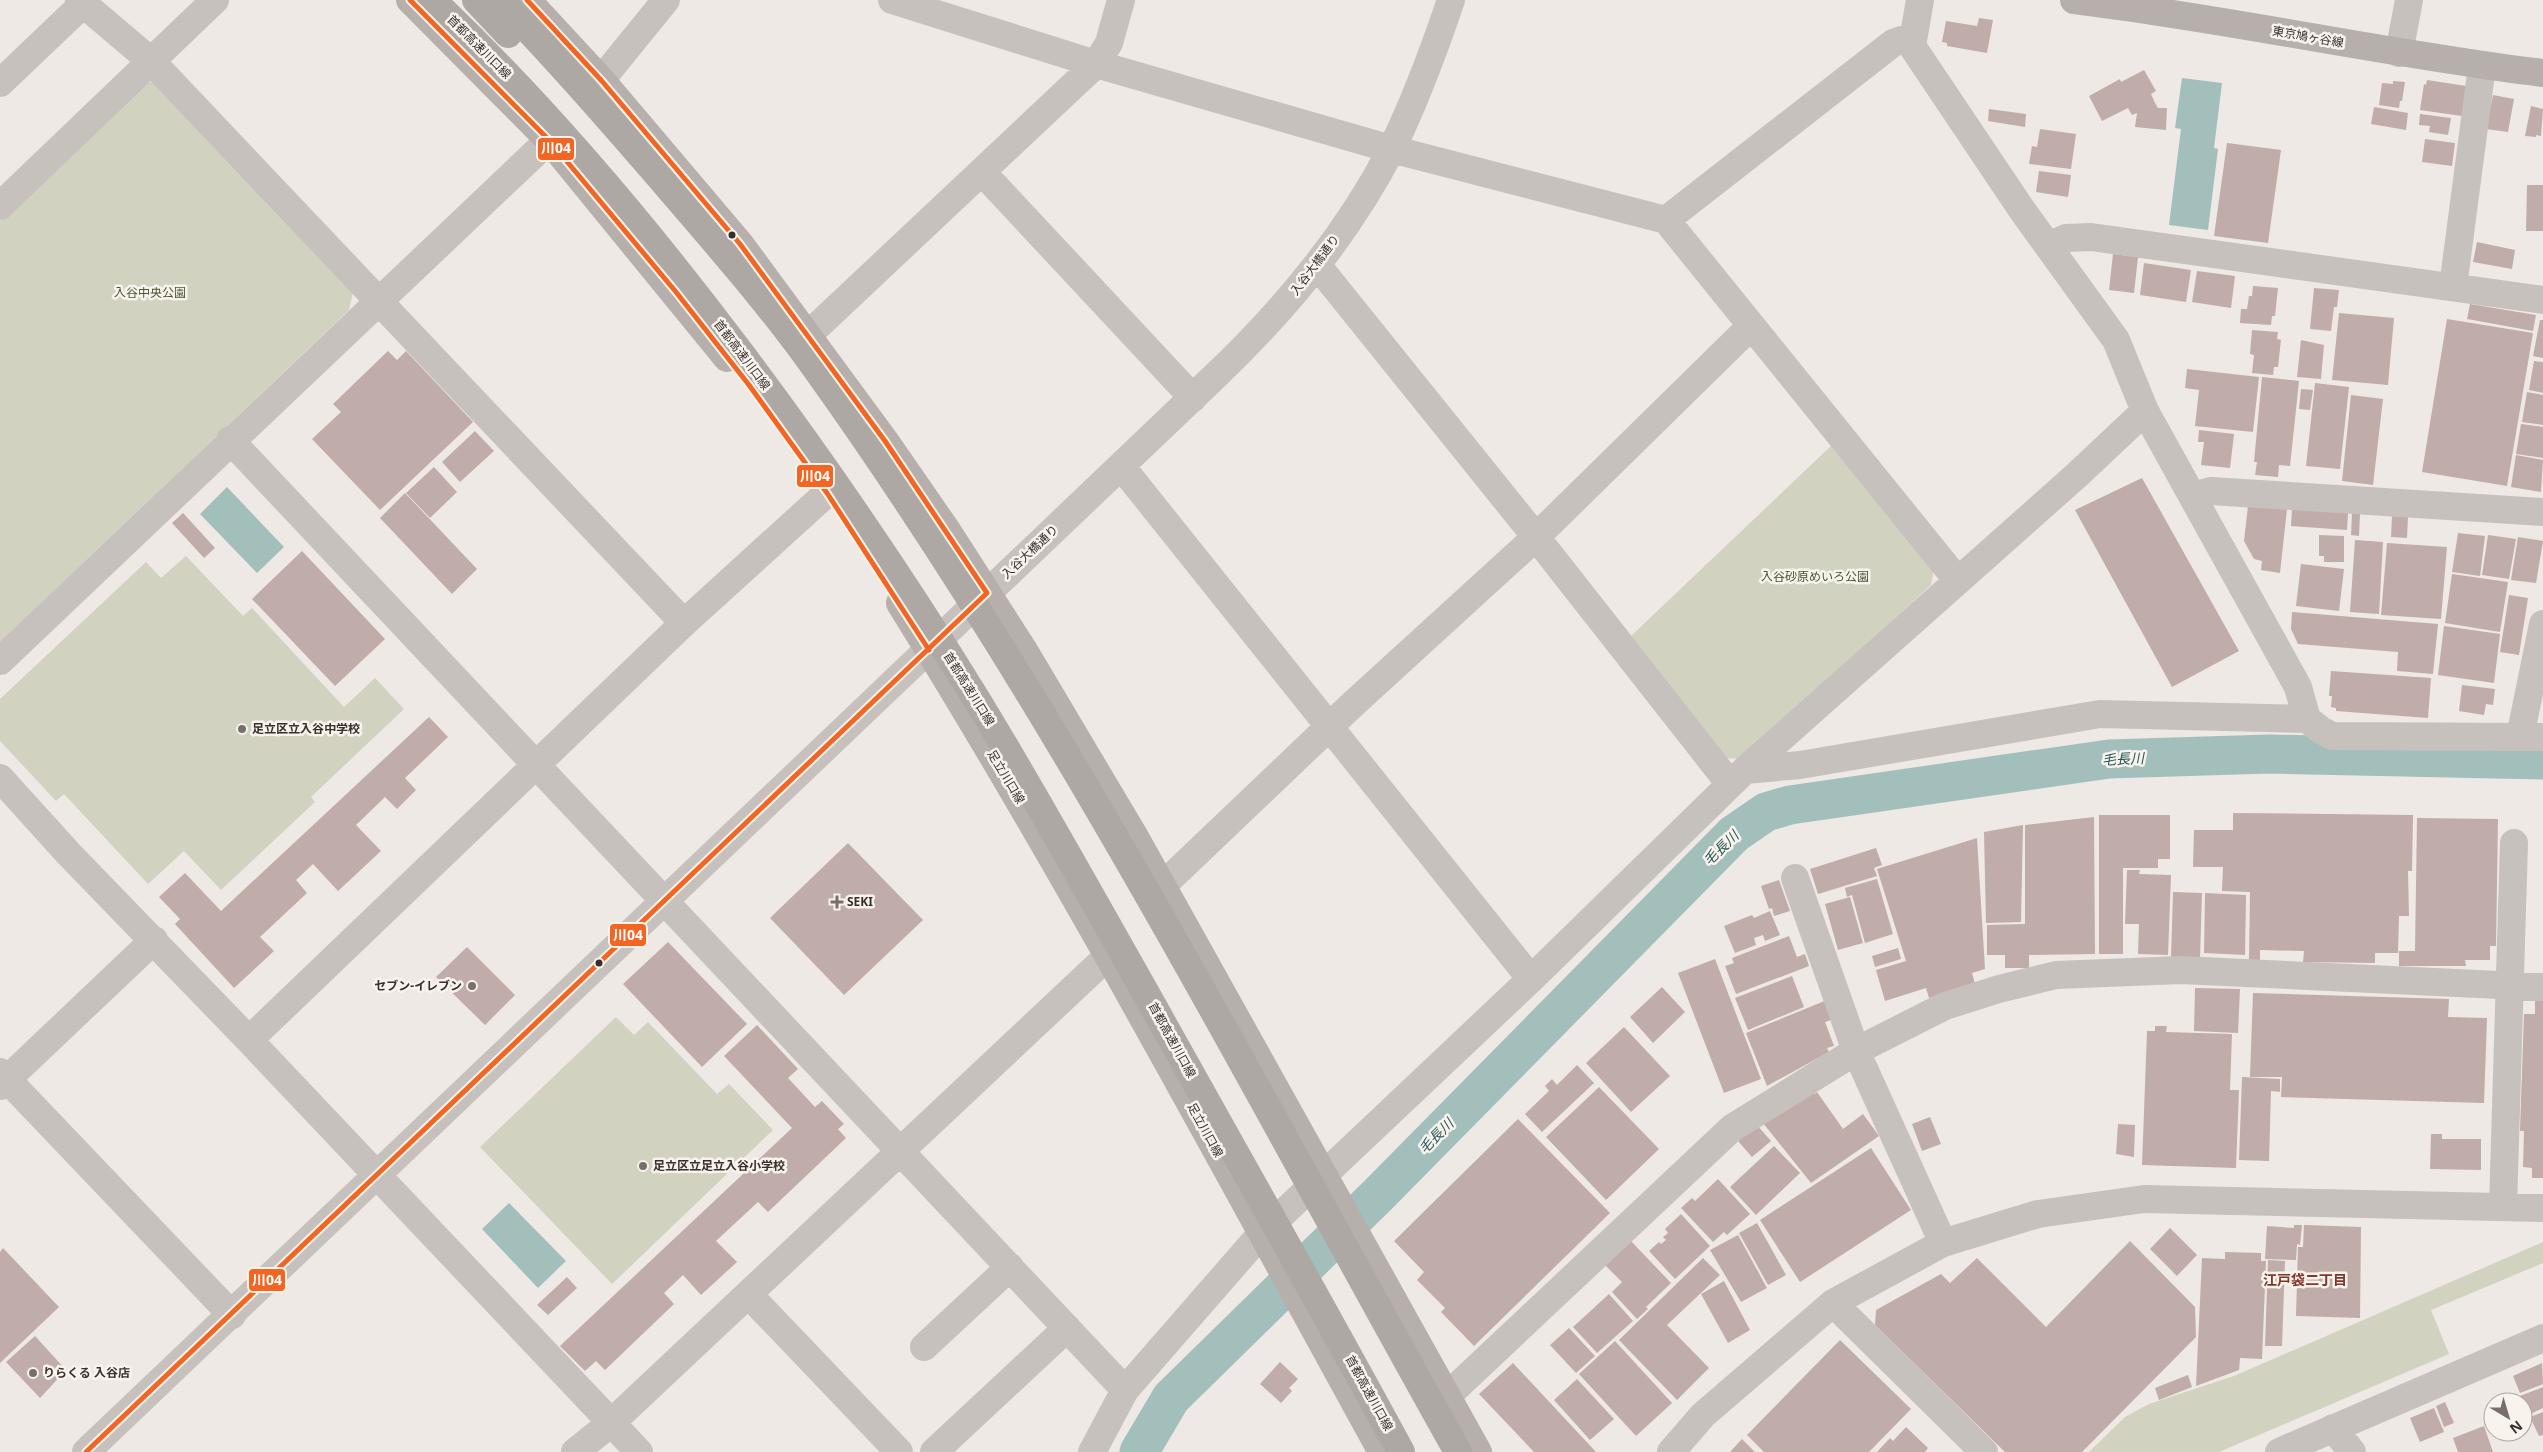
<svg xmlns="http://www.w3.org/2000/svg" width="2543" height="1452" viewBox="0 0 2543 1452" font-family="'Noto Sans','Noto Sans JP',sans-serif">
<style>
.green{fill:#d1d2c0}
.water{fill:#a2bfbc}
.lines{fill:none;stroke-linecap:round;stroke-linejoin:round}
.river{stroke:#a2bfbc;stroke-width:39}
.building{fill:#c0aca8}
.minor{stroke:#c7c1bd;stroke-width:28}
.major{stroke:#b6afac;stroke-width:28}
.highway-bridge{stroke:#ada8a4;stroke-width:28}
.bus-1-casing{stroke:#f9f3ed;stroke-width:9}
.bus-1{stroke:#f26522;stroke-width:5}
.bus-dot{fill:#382e2b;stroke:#f9f3ed;stroke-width:2}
.poi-dot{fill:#786f6c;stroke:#f9f3ed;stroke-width:2}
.labels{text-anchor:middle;stroke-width:5;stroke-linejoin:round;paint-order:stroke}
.street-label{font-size:12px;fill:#382e2b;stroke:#f9f3ed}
.park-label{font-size:12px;fill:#4c5531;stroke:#f9f3ed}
.poi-label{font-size:12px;font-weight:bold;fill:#382e2b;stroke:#f9f3ed;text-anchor:start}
.water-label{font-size:14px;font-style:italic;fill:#245755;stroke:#f9f3ed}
.neighbourhood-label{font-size:14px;font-weight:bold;fill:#81362a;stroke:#f9f3ed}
.line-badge{stroke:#f9f3ed;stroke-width:2}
.badge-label{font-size:14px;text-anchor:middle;font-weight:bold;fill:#fff}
</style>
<rect width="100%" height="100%" fill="#eee9e5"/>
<!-- green -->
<path class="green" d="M156,81L353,292L349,310L0,642V221L147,83Z
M1831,446L1934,570L1931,585L1741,759L1724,758L1631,636Z
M186,556L243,616L252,608L344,707L375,678L404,709L311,797L315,802L221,890L184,851L148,884L64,794L56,801L0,741V699L146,562L161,578Z
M616,1017L634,1035L648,1022L717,1094L729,1084L773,1130L612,1284L480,1147Z
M2543,1242V1263L2431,1310L2449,1354L2219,1452H2089L2125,1417L2149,1404L2234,1376Z"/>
<!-- water -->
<path class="water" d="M2182,78L2222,83L2214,148L2218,149L2208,230L2169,225L2181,129L2175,128Z
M227,487L284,547L257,573L200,514Z
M509,1203L566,1261L538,1288L482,1229Z"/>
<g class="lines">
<!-- river -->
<path class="river" d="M1139,1452L1171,1398L1379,1194L1734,834L1766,812L1790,805L2109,759L2269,754L2543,760"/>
</g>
<!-- building -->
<path class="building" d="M1979,18L1993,20L1987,53L1947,46V43L1942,42L1946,21L1977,26Z
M2144,70L2156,91L2151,94L2155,103L2158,108H2167L2166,130L2135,127L2137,113L2132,115L2128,108L2102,121L2089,96L2120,79L2121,82Z
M2427,80L2466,86L2462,116L2420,110L2424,84L2426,85Z
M2393,81L2405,82L2402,101H2400L2399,108L2379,105L2382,83L2393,84Z
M2493,95L2514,99L2508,132L2486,129Z
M2531,106L2543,109L2541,136L2536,135V137L2525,136Z
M2374,107L2408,113L2406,130L2371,124Z
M1989,109L2026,114L2025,127L1988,121Z
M2420,114L2451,118L2448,135L2429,132L2430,126L2419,125Z
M2040,129L2076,134L2071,169L2029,164L2032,146L2037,147Z
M2425,139L2455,143L2452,166L2422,162Z
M2227,143L2281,150L2268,243L2214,236Z
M2039,171L2071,175L2068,197L2036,192Z
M2527,185H2543V231H2526Z
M2477,242L2515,250L2512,269L2473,262Z
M2113,254L2138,257L2134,293L2109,290Z
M2144,263L2191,270L2186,302L2140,295Z
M2197,271L2235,276L2231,308L2192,302Z
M2253,286L2278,288L2275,316H2272L2271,325L2240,323L2241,309H2247L2249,296H2252Z
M2314,288L2339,290L2337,307H2334L2331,331L2310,329Z
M2470,304L2536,315L2533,331L2467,319Z
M2339,313L2394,318L2388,385L2332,380Z
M2447,319L2533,333L2507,486L2422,472Z
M2540,320H2543V358L2533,356Z
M2252,330L2278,332L2277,339L2281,340L2278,367H2274L2273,375L2252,373L2254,355L2250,354Z
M2301,340L2324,345L2321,379L2297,377Z
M388,351L397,360L406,351L473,422L380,510L312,439L341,412L333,404Z
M2534,361L2543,362V393L2529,390Z
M2187,369L2259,377L2253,432L2195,426L2199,390L2185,388Z
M2262,377L2299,381L2290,466L2279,465L2278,477L2255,475L2257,462H2254Z
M2315,383L2349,387L2340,469L2306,466Z
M2301,389L2313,390L2310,410L2299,409Z
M2527,392L2543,395V425L2522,422Z
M2351,395L2383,399L2373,485L2342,481Z
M2521,424L2543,427V458L2516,454Z
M2199,430L2234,434L2230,468L2201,465L2204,442H2198Z
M475,431L494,451L460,482L442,462Z
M2516,455L2543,460L2541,492L2511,487Z
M434,467L457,492L430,518L406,493Z
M2142,478L2239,651L2172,687L2075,510Z
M405,493L477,569L452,594L380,518Z
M2248,506L2287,509L2280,573L2261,570L2262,561L2254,559L2244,541Z
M2292,509L2348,513L2347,530L2291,526Z
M183,513L215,548L204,558L172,523Z
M2352,513L2360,514L2359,536L2351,535Z
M2392,516L2408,517L2407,538L2391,537Z
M2458,533L2485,536L2480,576L2452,572Z
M2319,535L2344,536V562H2324V556H2319Z
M2488,535L2516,539L2509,579L2482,575Z
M2518,537L2543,541L2536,583L2511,580Z
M2355,540L2383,542L2379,614L2350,612Z
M2387,543L2447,547L2441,619L2381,615Z
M302,551L385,639L335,686L252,599Z
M2301,564L2344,569L2339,611L2296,606Z
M2452,574L2508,582L2500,632L2445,623Z
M2509,595L2528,598L2519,655L2500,652Z
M2292,612L2438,624L2433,674L2397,671L2398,652L2298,644L2291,629Z
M2444,626L2500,634L2494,683L2438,675Z
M2331,671L2431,678L2428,718L2336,711V708L2331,707L2332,696H2329Z
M2462,685L2495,689L2493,705L2486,704L2484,715L2459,711Z
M429,717L448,737L405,778L416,790L397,809L385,797L356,825L381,851L338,891L313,864L296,880L307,893L260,937L274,951L234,988L175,924L180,919L159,897L185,873L221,911Z
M2233,813L2413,815L2412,871H2408L2409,916H2399L2398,953H2375V963L2303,962L2304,951L2260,950V960H2249L2250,892L2222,891L2223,867H2193L2194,830H2233Z
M2099,815H2170V859H2158V868H2123V954H2099Z
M2094,817L2095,954L2029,955V968H2005V955H1987V925L2025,924V825Z
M2417,818L2498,819L2496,946H2490V960H2465L2466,966H2399V951H2415Z
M2023,825L2021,922L1986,923L1984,832Z
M1977,838L1985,969L1972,973L1975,984L1929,998L1926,988L1885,1001L1876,970L1906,961L1877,869Z
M848,843L923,920L844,995L770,918Z
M1876,848L1882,865L1874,868L1877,876L1818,894L1810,869Z
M2127,870H2140L2139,874L2171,875L2168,955L2138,954L2139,924H2125Z
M1877,879L1893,934L1865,943L1852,895L1847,897L1845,888Z
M1779,880L1790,911L1774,916L1772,908L1769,909L1761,886Z
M2173,892L2202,893L2200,958H2171Z
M2205,893L2246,895L2245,955L2204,953Z
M1850,897L1863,943L1838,950L1825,904Z
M1770,911L1780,935L1765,941L1763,935L1754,938L1756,945L1735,953L1724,926L1752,915L1754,918Z
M1789,936L1797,957L1805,954L1809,966L1736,994L1725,966L1734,963L1732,958Z
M668,942L747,1024L702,1067L623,984Z
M467,947L515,995L485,1025L436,977Z
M1898,948L1901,959L1875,967L1872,956Z
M1715,959L1761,1079L1724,1093L1678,973Z
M1792,976L1804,1007L1748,1030L1735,998Z
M1662,987L1685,1012L1653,1043L1630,1017Z
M2195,988L2240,989L2238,1033L2194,1031Z
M2253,993L2449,999L2448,1017L2487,1018L2484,1103L2281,1097L2282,1077H2250Z
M2535,998H2543V1178H2532V1168L2523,1167L2524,1131H2520L2524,1014H2535Z
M1827,1000L1834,1019L1825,1022L1834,1046L1827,1048L1829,1052L1767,1086L1746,1033Z
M757,1025L798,1069L788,1078L815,1107L822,1101L844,1124L838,1129L846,1138L768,1212L758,1202L716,1241L737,1262L701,1295L683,1275L664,1293L674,1304L605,1370L596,1361L585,1371L560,1346L792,1128L724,1056Z
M2155,1026H2167L2166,1032L2232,1034L2230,1090H2239L2236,1168L2142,1165L2147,1031H2155Z
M1624,1027L1670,1076L1631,1112L1586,1063Z
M1577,1065L1594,1083L1542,1132L1525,1114L1549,1091L1545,1086L1552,1079L1557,1085Z
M2242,1077L2280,1079V1092L2271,1091L2269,1161L2239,1160Z
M1599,1087L1659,1149L1606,1200L1546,1137Z
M1811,1089L1815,1094L1817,1092L1843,1129L1863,1114L1879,1136L1811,1183L1763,1123Z
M1930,1117L1941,1144L1922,1151L1912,1124Z
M1518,1119L1610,1213L1474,1346L1441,1312L1445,1308L1417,1280L1424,1272L1394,1241Z
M1756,1124L1771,1141L1752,1157L1738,1141Z
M2118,1124L2135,1125L2134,1157L2116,1154Z
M2431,1134H2442V1139H2481V1170L2430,1169Z
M1774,1146L1800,1173L1756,1215L1730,1187Z
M1871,1148L1911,1210L1800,1282L1760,1220Z
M1718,1179L1750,1214L1727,1235L1724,1232L1713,1242L1681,1208L1692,1198L1695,1201Z
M1681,1214L1710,1246L1675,1279L1649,1251L1659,1242L1661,1244L1666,1240L1663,1237L1668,1233L1665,1229Z
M1757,1223L1786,1275L1768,1285L1739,1233Z
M2294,1225H2302L2300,1245L2297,1244L2296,1260L2265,1259L2267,1226L2294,1228Z
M2304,1225L2361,1227L2360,1318L2296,1316L2298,1247H2303Z
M2170,1228L2197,1255L2177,1276L2150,1249Z
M1738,1235L1767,1288L1741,1302L1710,1250Z
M1629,1239L1671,1283L1646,1307L1648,1309L1637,1319L1612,1292L1622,1282L1603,1263Z
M2130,1241L2195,1307L2196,1337L2082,1452H2005L1875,1325L1876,1310L1941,1274L1950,1283L1977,1258L2046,1327Z
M3,1248L59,1307L0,1363V1252Z
M2225,1252L2261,1253V1261H2266L2262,1359L2240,1358L2239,1370L2196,1386L2202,1258L2225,1259Z
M1703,1258L1720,1275L1667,1325L1709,1368L1677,1400L1619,1340Z
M2268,1260L2285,1261L2282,1346H2265Z
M567,1277L577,1288L548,1315L537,1305Z
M1724,1281L1750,1330L1728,1343L1701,1294Z
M1609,1294L1633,1321L1597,1353L1573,1327Z
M1569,1328L1595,1356L1576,1373L1550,1345Z
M35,1336L66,1370L40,1398L6,1362Z
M1840,1340L1911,1409L1869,1452H1764L1747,1435Z
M1615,1341L1672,1403L1636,1436L1579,1374Z
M1280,1362L1298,1379L1289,1388L1292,1391L1281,1403L1260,1384Z
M1513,1363L1596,1452H1534L1479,1394Z
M2542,1363L2543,1384L2520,1393L2513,1376Z
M2188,1375L2192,1387L2159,1400L2155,1388Z
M1577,1379L1614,1419L1590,1440L1554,1400Z
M2543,1387V1408L2528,1415L2520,1396Z
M2445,1402L2454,1423L2444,1427L2436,1406Z
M2434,1408L2444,1432L2420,1442L2410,1418Z
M2543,1412V1435L2539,1436L2530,1417Z
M2484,1426L2493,1452H2458L2453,1438Z
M1906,1427L1928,1448L1925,1452H1877L1890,1438L1893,1441Z
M1742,1439L1755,1452H1730Z"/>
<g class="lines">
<!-- minor -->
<path class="minor" d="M79,0L152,62L684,623
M892,0L1096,64L1391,149L1666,220L1958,581
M1920,0L1912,46L2022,210L2116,340L2145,411L2298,687L2307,719
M2399,53L2409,0
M601,80L666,0
M0,83L83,4
M982,172L1193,398
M0,206L215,0
M1666,220L1893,43L1913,36
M2048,246L2066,238L2091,237L2543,300
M1317,265L1536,537L1730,784
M2453,287L2482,66
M808,335L1096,64L1109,43L1121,0
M230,440L1125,1390
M1121,466L1531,979
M2193,496L2211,491L2543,512
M0,661L549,140
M2520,737L2543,624
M1745,770L1800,765L2100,714L2307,719L2321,730L2332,736L2543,737
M0,778L68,853L249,1040L639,1452
M1795,878L1856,1051L1943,1243
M1162,886L1352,705L1536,537L1751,326
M249,1040L684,623L827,493
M0,1072L232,1315
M0,1086L154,940
M2503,1207L2514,843
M749,1295L899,1452
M1833,1303L1984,1452
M924,1347L1010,1267
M1446,1397L1732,1128L1856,1051L1945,1006L1999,989L2056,975L2181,970L2543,987
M2333,1428L2352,1452
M86,1452L1211,380C1282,313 1347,236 1392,148C1416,100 1434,50 1451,0
M575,1452L611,1423L1109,955
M934,1452L1067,1328
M1092,1452L1125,1390L1261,1234L1531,979L1745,770L2077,475L2145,411
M1671,1452L1703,1415L1833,1303L1943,1243L2038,1214L2144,1199L2543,1208
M2279,1452L2543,1338"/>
<!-- major -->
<path class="major" d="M410,0L549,140L727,358
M527,0L601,80L740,244L885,441L948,532L1023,649L1136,839L1478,1452
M2074,0C2231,19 2386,54 2543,73
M900,603C1072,880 1225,1167 1382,1452"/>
<!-- highway-bridge -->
<path class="highway-bridge" d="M432,0C545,107 645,226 739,351C824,464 903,580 977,700C1035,795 1089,893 1144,990C1230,1144 1317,1297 1401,1452
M476,0L508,34
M500,0C561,63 618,129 676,196C723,251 772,307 814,366C1060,709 1252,1085 1458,1452"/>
<!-- bus-1 casing -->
<g class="bus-1-casing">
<path id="bus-1" d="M410,0L549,140L676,292L749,385L827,493L929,650
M86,1452L987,593L885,441L740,244L601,80L527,0"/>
</g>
<!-- bus-1 -->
<use href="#bus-1" class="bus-1"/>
</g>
<!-- markers -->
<g class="bus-dot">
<circle cx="732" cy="235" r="4.5"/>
<circle cx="599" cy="963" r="4.5"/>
</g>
<g class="poi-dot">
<circle cx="242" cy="729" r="5"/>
<path d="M834.5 894.5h5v5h5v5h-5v5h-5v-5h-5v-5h5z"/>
<circle cx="472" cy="986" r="5"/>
<circle cx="643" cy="1166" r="5"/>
<circle cx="33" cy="1373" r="5"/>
</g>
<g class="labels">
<!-- street labels -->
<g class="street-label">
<text transform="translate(2308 37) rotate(10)" y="4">東京鳩ヶ谷線</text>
<text transform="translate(479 47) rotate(45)" y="4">首都高速川口線</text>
<text transform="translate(1315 265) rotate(-53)" y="4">入谷大橋通り</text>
<text transform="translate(742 355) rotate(53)" y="4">首都高速川口線</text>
<text transform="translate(1030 552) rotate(-43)" y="4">入谷大橋通り</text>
<text transform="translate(969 689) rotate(58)" y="4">首都高速川口線</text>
<text transform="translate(1006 777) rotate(59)" y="4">足立川口線</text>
<text transform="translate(1172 1040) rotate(61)" y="4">首都高速川口線</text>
<text transform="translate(1205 1130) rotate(61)" y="4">足立川口線</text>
<text transform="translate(1369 1393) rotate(61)" y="4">首都高速川口線</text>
</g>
<!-- park labels -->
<g class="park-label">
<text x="150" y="297">入谷中央公園</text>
<text x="1815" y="581">入谷砂原めいろ公園</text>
</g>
<!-- poi labels -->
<g class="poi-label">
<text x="252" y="733">足立区立入谷中学校</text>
<text x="847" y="906">SEKI</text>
<text x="462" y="990" text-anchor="end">セブン-イレブン</text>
<text x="653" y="1170">足立区立足立入谷小学校</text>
<text x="43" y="1377">りらくる 入谷店</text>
</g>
<!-- water labels -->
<g class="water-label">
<text transform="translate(2123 759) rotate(-3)" y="5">毛長川</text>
<text transform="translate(1721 848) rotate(-44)" y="5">毛長川</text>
<text transform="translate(1436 1136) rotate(-45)" y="5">毛長川</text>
</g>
<!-- neighbourhood labels -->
<g class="neighbourhood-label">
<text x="2305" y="1285">江戸袋二丁目</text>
</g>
</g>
<g class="line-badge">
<rect x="537" y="137" width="38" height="24" rx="5" fill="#f26522"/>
<rect x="796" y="464" width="38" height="24" rx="5" fill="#f26522"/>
<rect x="609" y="923" width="38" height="24" rx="5" fill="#f26522"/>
<rect x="248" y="1268" width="38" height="24" rx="5" fill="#f26522"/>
</g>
<g class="badge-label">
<text x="556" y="153">川04</text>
<text x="815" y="481">川04</text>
<text x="628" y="940">川04</text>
<text x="267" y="1285">川04</text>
</g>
<!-- north arrow -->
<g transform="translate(2508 1417) rotate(142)"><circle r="24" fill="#f9f3ed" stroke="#aca49f"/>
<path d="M0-4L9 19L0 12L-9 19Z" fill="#786f6c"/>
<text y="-8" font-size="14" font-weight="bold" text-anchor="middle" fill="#382e2b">N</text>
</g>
</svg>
